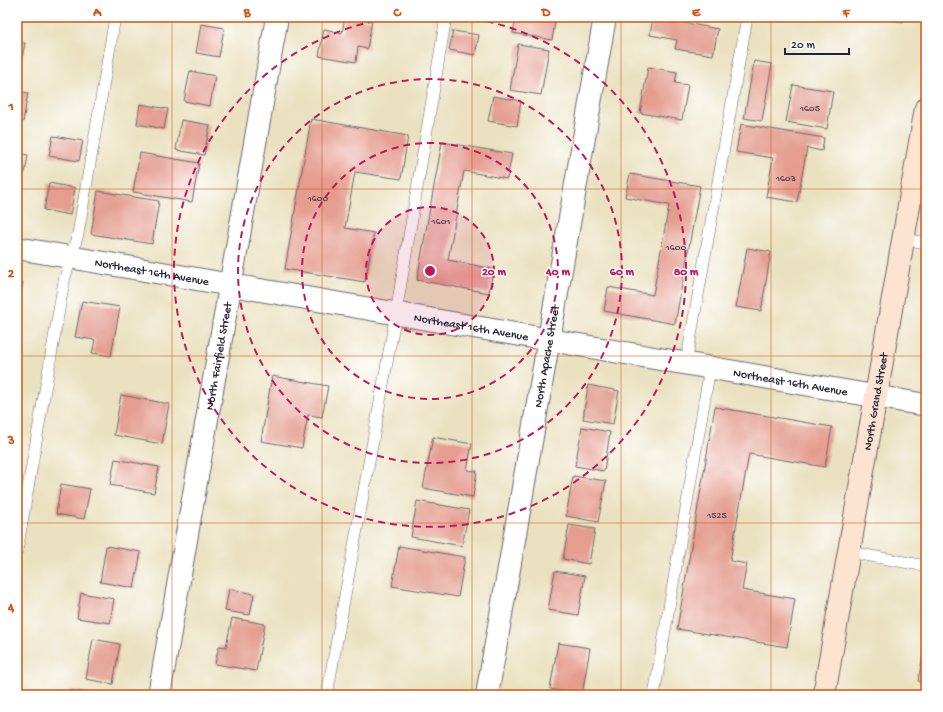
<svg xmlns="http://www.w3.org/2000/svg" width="943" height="712" viewBox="0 0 943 712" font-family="'Gochi Hand',sans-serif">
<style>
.building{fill:#e49d8f}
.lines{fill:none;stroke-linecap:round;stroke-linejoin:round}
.service-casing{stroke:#68656a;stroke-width:12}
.minor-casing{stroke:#68656a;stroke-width:24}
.tertiary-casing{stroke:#68656a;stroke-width:24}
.secondary-casing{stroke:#68656a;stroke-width:24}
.service{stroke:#fff;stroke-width:11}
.minor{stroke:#fff;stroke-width:22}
.tertiary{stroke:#fff;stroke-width:22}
.secondary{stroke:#fde4d1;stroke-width:22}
.grid{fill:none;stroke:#d45411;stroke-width:1;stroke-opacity:0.55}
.ring{fill:none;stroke:#c2185b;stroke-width:2;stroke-dasharray:7 5}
.labels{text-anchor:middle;stroke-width:3;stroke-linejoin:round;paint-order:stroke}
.number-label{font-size:10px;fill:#524150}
.street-label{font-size:12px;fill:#22223b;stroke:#fff}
.centre{fill:#c2185b;stroke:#fff;stroke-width:2}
.ring-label{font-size:12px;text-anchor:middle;font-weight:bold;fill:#c2185b;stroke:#fff;stroke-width:3;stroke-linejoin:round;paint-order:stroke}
.neatline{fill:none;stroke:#d45411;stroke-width:1.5}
.grid-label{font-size:13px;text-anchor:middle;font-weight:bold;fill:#d45411}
</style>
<rect width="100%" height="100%" fill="#fff"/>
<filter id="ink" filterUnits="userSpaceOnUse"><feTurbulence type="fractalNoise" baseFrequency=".025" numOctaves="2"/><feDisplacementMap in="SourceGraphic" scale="8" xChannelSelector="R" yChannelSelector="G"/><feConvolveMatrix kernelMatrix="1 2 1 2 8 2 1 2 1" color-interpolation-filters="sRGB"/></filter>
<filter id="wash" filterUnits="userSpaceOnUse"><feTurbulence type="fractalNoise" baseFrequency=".012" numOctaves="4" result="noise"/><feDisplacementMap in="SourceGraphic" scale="16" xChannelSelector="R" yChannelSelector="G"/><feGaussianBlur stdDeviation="0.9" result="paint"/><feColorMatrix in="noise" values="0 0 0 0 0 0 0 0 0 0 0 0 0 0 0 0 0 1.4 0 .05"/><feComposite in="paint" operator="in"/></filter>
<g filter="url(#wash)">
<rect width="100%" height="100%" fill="#eae1c0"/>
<g id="blocks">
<!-- building -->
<path class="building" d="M345,17L372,21L367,49L358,47L356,62L319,56L324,29L342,33Z
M516,17H545L544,20L555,22L552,40L513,33Z
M653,17L718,29L713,55L675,49L677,40L650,35Z
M876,17H904L903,22Z
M201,24L224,28L219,57L196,53Z
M453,31L479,35L475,55L449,50Z
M17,42L25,43L19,74L17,73Z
M518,44L549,49L541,95L510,90Z
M754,61L772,64L762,121L744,118Z
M648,67L677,72L675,83L688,85L682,120L640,113Z
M190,71L215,76L210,106L184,101Z
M793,85L833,91L827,129L786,122Z
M17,91L28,93L23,122L17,121Z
M493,96L521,101L517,126L488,121Z
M140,104L168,109L164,129L137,124Z
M311,119L408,136L401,179L355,172L345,228L374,233L365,282L285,269Z
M181,120L210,125L204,155L176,150Z
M741,124L824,138L822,151L807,148L797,202L766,197L773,158L736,152Z
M53,136L83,141L79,161L49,156Z
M442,142L512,154L507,179L464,171L448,260L493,269L489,293L417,280Z
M17,153L28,155L25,173L17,172Z
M140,153L199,163L192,202L133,192Z
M630,174L700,186L675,324L604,311L608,287L653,295L669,205L625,197Z
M17,180L23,181L18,213H17Z
M49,183L75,188L70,215L44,210Z
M98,191L159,201L152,244L91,234Z
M747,248L771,252L761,311L736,307Z
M17,281L23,282L19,305H17Z
M82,301L120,307L111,356L92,353L95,340L75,337Z
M272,376L328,386L322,417L308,415L302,448L261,441Z
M588,385L619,391L613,424L583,419Z
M121,395L169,404L162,444L114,435Z
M715,407L832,427L825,467L749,454L730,561L747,564L742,590L795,599L787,647L677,629Z
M582,427L610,432L604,471L575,466Z
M433,437L472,444L467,470L477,471L473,497L423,488Z
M115,459L159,467L154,493L110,485Z
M573,476L606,481L598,522L566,516Z
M61,484L90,489L84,519L56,514Z
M417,501L469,510L462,546L411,537Z
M569,525L595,529L589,564L563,559Z
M106,546L141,552L134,588L100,582Z
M399,546L465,557L458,597L392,586Z
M555,571L585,576L578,615L548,610Z
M229,589L254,594L250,615L225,611Z
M81,593L114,599L110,623L77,618Z
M232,618L265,624L256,671L215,664L219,646L226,647Z
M93,639L120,644L113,684L86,679Z
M558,643L590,648L582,695L550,689Z
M923,655L926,656V682L918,681Z
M68,690L94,694V695H67Z"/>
</g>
</g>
<g filter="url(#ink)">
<use href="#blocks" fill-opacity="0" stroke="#68656a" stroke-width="1"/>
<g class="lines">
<!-- service casing -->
<g class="service-casing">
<path id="service" d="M903,239L926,243
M686,364L747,17
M17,551L64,281L78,234L115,17
M849,552L926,566
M327,695L396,313L446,17
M654,695L710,368"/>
</g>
<!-- minor casing -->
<g class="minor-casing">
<g id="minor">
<path id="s1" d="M159,695L277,17"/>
<path id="s2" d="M487,695L605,17"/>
</g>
</g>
<!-- tertiary casing -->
<g class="tertiary-casing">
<g id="tertiary">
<path id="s3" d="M17,248L926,405"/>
</g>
</g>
<!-- secondary casing -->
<g class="secondary-casing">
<g id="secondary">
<path id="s4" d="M824,695L926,108"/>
</g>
</g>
<!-- service -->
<use href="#service" class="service"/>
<!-- minor -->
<use href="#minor" class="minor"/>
<!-- tertiary -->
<use href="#tertiary" class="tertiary"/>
<!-- secondary -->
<use href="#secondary" class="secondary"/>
</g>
</g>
<!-- grid -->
<path class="grid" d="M172,17V695M322,17V695M472,17V695M621,17V695M771,17V695M17,189H926M17,356H926M17,523H926"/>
<!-- distance rings -->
<circle cx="430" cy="271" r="64" fill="#c2185b" fill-opacity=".12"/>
<g class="ring">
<circle cx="430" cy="271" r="64"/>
<circle cx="430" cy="271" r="128"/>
<circle cx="430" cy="271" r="192"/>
<path d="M463 17A256 256 0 1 1 397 17"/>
</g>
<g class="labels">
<!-- number labels -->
<g class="number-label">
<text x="810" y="111">1605</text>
<text x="786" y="181">1603</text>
<text x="318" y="201">1600</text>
<text x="441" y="224">1601</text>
<text x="676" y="250">1600</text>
<text x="717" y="518">1525</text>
</g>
<!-- street labels -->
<g class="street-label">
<text dy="4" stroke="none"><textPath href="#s3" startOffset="137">Northeast 16th Avenue</textPath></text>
<text dy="4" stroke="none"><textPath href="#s3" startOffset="461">Northeast 16th Avenue</textPath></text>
<text dy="4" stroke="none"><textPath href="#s1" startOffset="344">North Fairfield Street</textPath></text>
<text dy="4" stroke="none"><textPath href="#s2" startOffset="344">North Apache Street</textPath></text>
<text dy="4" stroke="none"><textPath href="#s3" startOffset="785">Northeast 16th Avenue</textPath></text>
<text dy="4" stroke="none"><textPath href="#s4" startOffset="298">North Grand Street</textPath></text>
</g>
</g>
<circle cx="430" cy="271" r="6" class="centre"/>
<g class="ring-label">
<text x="494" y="275">20 m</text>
<text x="558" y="275">40 m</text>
<text x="622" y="275">60 m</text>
<text x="686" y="275">80 m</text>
</g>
<!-- margin -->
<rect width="943" height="712" fill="none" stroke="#fff" stroke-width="44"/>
<!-- scale -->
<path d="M785 48v6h64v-6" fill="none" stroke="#22223b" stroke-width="2"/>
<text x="791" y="48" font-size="12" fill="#22223b" stroke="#ffffff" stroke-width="3" paint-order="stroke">20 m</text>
<rect x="22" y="22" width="899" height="668" class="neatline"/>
<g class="grid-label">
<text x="97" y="16">A</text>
<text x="247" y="16">B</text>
<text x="397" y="16">C</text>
<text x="546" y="16">D</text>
<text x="696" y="16">E</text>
<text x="846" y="16">F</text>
<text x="11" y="110">1</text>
<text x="11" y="277">2</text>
<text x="11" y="444">3</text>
<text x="11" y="611">4</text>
</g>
</svg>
